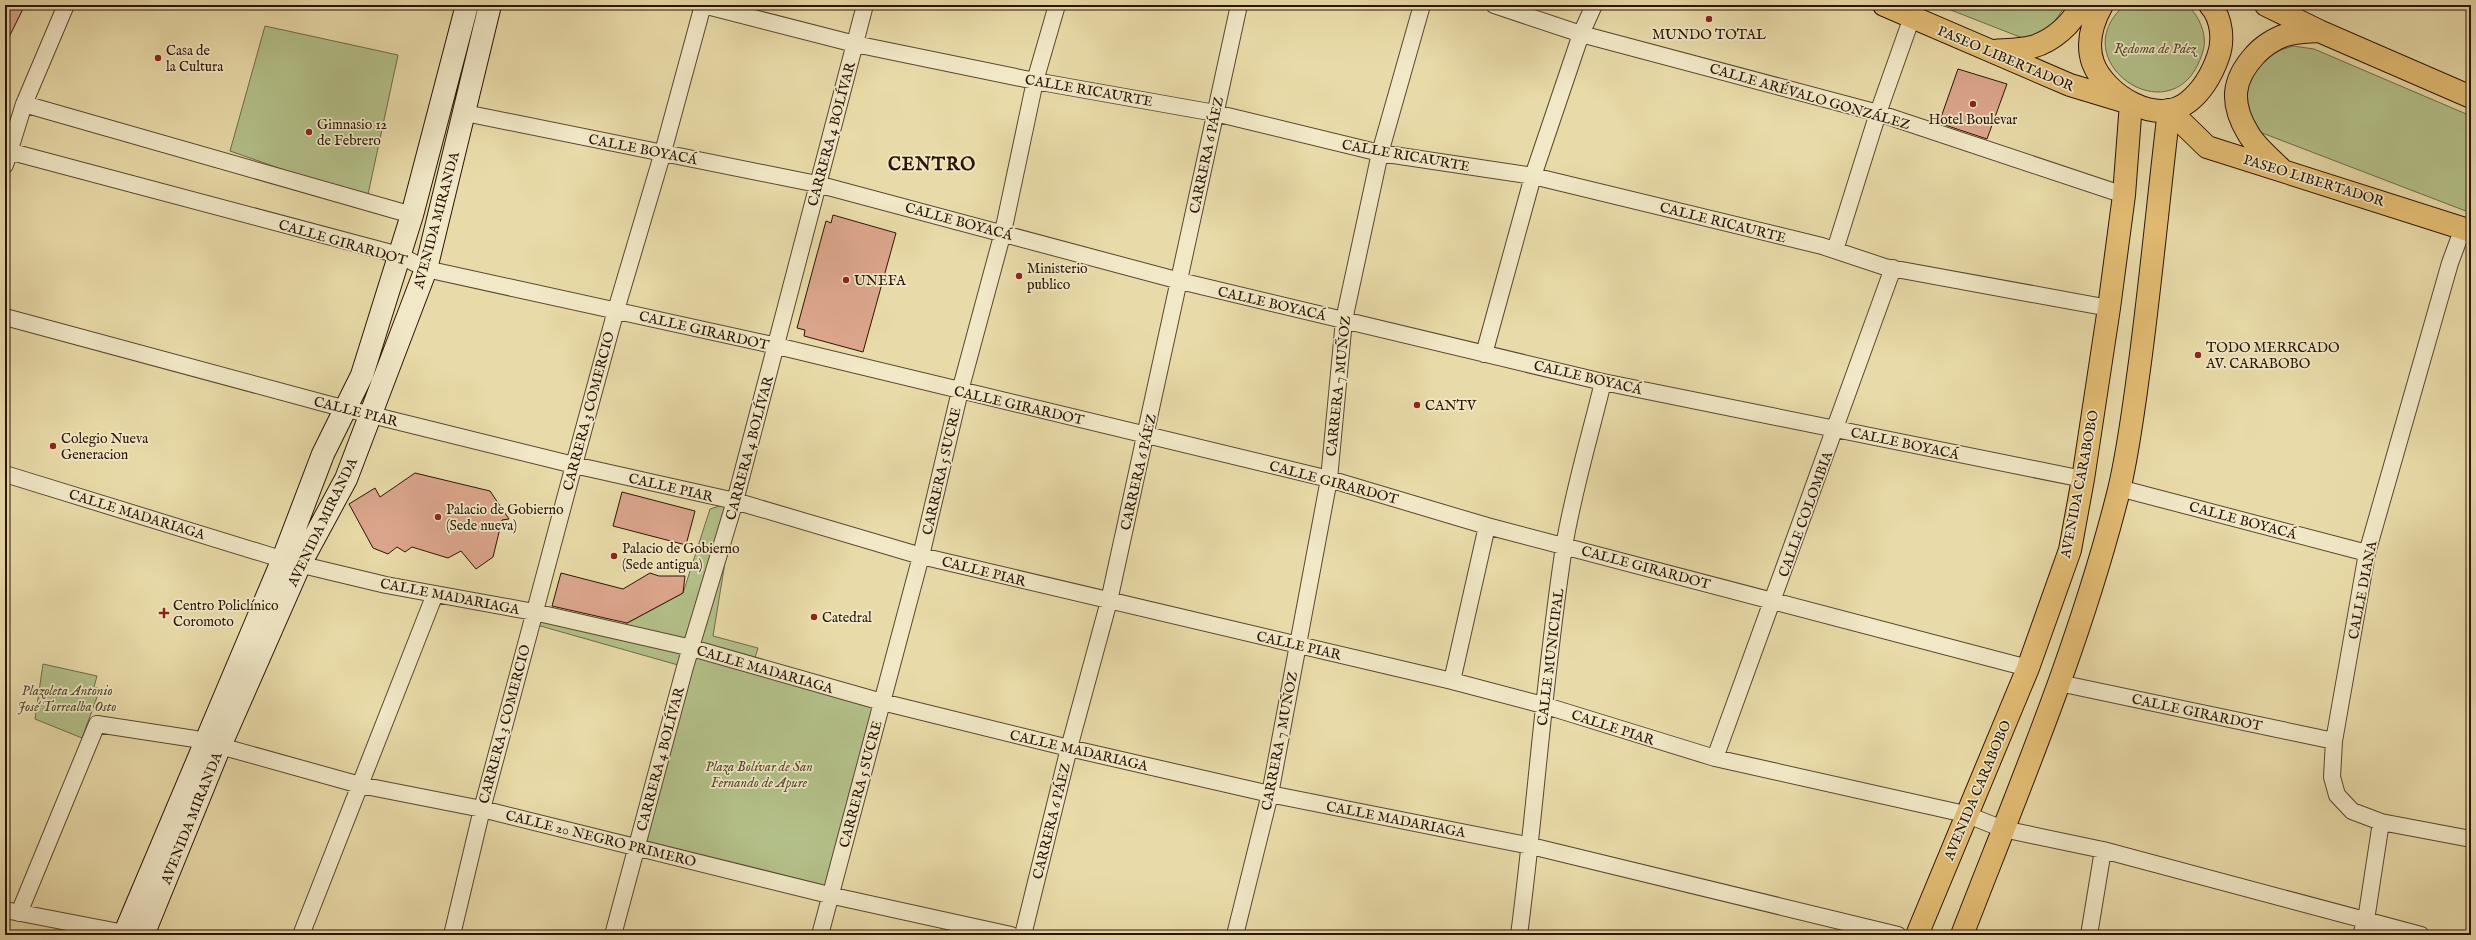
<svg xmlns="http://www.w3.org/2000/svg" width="2476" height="940" viewBox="0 0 2476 940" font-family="'IM FELL English',serif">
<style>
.green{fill:#b4c18a;stroke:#706a48}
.building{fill:#dca68d;stroke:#2b1405}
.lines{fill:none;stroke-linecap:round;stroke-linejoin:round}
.minor-casing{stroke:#5a462e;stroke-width:18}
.secondary-casing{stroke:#2b1405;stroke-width:24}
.primary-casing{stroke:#2b1405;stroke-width:24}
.trunk-casing{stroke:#2b1405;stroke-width:24}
.minor{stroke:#f1e8c7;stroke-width:16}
.secondary{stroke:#f1e8c7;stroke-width:22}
.primary{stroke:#e4be74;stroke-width:22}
.trunk{stroke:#e4be74;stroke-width:22}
.poi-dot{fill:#8f2418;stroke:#f1e8c7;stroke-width:1.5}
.labels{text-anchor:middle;stroke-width:3.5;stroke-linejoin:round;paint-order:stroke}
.poi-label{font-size:14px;fill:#2b1405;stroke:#f1e8c7;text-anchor:start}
.park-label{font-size:14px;font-style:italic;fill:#54482d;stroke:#f1e8c7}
.street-label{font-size:14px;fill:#2b1405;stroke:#f1e8c7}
.district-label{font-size:18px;font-weight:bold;letter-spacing:1px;fill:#2b1405;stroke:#f1e8c7}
</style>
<rect width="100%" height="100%" fill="#e9dba9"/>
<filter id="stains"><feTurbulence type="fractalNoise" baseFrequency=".005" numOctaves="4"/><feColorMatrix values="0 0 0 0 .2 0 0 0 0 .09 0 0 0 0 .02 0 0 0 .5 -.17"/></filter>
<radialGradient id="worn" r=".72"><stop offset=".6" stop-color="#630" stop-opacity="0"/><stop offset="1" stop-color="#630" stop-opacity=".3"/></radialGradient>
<!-- green -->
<path class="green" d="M1938,5H2066L2050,28L2025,39Z
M2125,5H2187C2199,15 2208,36 2203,51C2177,142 2059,61 2125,5Z
M265,26L398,55L367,199L230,151Z
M2293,46L2314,49L2471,116V213L2257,131C2240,105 2241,77 2267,56C2273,51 2285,49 2293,46Z
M735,501L713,636L758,648L753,664L882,702L829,895L637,847L685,667L537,625L541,609L622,626L683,593L710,509Z
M43,664L97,676L94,687L100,689L82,738L35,719Z"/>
<!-- building -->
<path class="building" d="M5,5H25L5,45Z
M1958,69L2007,84L1987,139L1939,123Z
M833,215L896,233L863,352L804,336L805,330L797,328L826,221L831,223Z
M415,473L490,491L509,519L502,520L493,557L476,569L461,551L448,558L412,547L405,552L397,547L388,554L373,548L349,504L375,488L380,497Z
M622,492L695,511L686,545L613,526Z
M561,573L623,589L650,573L659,576H685L683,593L627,623L552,606Z"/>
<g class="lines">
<!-- minor casing -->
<g class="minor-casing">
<path id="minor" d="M703,5L855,44L1035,81L1215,113L1380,153L1533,176L1822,246L1885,267L2109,308
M1494,5L1581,34L1878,113L2124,195
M24,104L412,215
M465,113L817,184L1180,281L1603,382L2083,479
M8,151L399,255L426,269L777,346L1329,479L1487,526L2028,668
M5,165L24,104L66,5
M1835,250L1878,113L1912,17
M5,317L327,404L574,465L735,501L921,556L1452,681L1543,705L1715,758L1965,814L2003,829L2103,850L2421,935
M1484,354L1533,176L1581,34L1594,5
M5,474L294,563L386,585L534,612L692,648L882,702L1069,748L1270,794L1531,846L1898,935
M2119,488L2367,553
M1452,681L1487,526
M2059,683L2334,741
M1715,758L1893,268
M2381,822L2471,839
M5,910L135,935
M19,913L97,724L195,739L360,785L482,809L829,895L1011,935
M301,935L435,594
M452,935L482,809L574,465L616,310L663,152L703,5
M613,935L685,667L735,501L865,5
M820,935L921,556L960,391L1003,232L1035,81L1057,5
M1023,935L1069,748L1109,601L1239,5
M1235,935L1270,794L1329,479L1344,320L1380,153L1422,5
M1519,935C1536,806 1544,676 1564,547C1573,492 1590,436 1603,382
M2089,935L2103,850
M2361,935L2366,920L2381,822L2352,811L2337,795L2332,777L2334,741L2367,553L2450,263L2463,228"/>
</g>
<!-- secondary casing -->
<g class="secondary-casing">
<path id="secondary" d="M124,935L283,559L323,454L362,375L412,215L467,5
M143,935L220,746L300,564L346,479L426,269L490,5"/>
</g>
<!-- primary casing -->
<g class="primary-casing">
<path id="primary" d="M2266,5L2319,31L2471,97
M2169,110L2207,147L2471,231
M2281,169C2270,158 2255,146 2248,133C2230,103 2232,80 2255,55C2262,47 2275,38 2286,35C2296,32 2308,32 2319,31"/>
</g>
<!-- trunk casing -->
<g class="trunk-casing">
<path id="trunk" d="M1884,5L2070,85L2123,101
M2102,5C2092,23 2086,43 2093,63C2105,95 2157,127 2188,102C2202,91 2212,74 2218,57C2224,41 2222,18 2210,5
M1994,51C2006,50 2020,50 2032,47C2053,41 2072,24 2081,5
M1917,935L2028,668L2070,550L2083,479L2109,308L2124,195L2131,103
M1962,935C2019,788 2081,642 2119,490C2129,448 2134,405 2140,362C2151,279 2159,194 2169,110"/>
</g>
<!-- minor -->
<use href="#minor" class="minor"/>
<!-- secondary -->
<use href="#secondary" class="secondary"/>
<!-- primary -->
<use href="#primary" class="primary"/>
<!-- trunk -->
<use href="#trunk" class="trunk"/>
</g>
<!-- markers -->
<g class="poi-dot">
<circle cx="1709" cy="19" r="4"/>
<circle cx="158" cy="58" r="4"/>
<circle cx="1973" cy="104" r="4"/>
<circle cx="309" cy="132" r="4"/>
<circle cx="1019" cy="276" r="4"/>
<circle cx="846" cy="280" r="4"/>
<circle cx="2198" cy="355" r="4"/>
<circle cx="1417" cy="405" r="4"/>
<circle cx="53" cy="446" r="4"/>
<circle cx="438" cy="517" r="4"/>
<circle cx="614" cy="556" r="4"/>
<path d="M162 607h4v4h4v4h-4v4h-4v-4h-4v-4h4z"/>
<circle cx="814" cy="617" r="4"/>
</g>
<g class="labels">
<!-- poi labels -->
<g class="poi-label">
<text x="1709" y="39" text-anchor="middle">MUNDO TOTAL</text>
<text x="166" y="55">Casa de<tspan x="166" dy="16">la Cultura</tspan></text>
<text x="1973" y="124" text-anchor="middle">Hotel Boulevar</text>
<text x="317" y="129">Gimnasio 12<tspan x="317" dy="16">de Febrero</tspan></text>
<text x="1027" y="273">Ministerio<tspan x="1027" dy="16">publico</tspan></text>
<text x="854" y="285">UNEFA</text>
<text x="2206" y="352">TODO MERRCADO<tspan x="2206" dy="16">AV. CARABOBO</tspan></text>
<text x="1425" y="410">CANTV</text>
<text x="61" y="443">Colegio Nueva<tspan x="61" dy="16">Generacion</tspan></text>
<text x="446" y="514">Palacio de Gobierno<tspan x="446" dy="16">(Sede nueva)</tspan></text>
<text x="622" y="553">Palacio de Gobierno<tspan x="622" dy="16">(Sede antigua)</tspan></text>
<text x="173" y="610">Centro Policlínico<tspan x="173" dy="16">Coromoto</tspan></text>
<text x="822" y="622">Catedral</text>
</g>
<!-- park labels -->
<g class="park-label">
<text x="2155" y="53">Redoma de Páez</text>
<text x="67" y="695">Plazoleta Antonio<tspan x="67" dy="16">José Torrealba Osto</tspan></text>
<text x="759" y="771">Plaza Bolívar de San<tspan x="759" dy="16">Fernando de Apure</tspan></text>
</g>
<!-- street labels -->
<g class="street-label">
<text transform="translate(2006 58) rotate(23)" y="5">PASEO LIBERTADOR</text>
<text transform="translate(1089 90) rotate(10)" y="5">CALLE RICAURTE</text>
<text transform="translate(1810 96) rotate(16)" y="5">CALLE ARÉVALO GONZÁLEZ</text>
<text transform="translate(831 134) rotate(-75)" y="5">CARRERA 4 BOLÍVAR</text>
<text transform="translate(643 149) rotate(11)" y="5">CALLE BOYACÁ</text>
<text transform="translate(1206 155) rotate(-78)" y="5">CARRERA 6 PÁEZ</text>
<text transform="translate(1406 155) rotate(10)" y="5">CALLE RICAURTE</text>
<text transform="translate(2314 180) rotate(17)" y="5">PASEO LIBERTADOR</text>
<text transform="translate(436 220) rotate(-75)" y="5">AVENIDA MIRANDA</text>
<text transform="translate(959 221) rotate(15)" y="5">CALLE BOYACÁ</text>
<text transform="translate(1723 222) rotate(14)" y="5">CALLE RICAURTE</text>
<text transform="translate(343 242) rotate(16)" y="5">CALLE GIRARDOT</text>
<text transform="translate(1272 303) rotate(13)" y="5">CALLE BOYACÁ</text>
<text transform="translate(704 330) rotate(13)" y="5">CALLE GIRARDOT</text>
<text transform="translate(1588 377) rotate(13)" y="5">CALLE BOYACÁ</text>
<text transform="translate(1338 386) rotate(-84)" y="5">CARRERA 7 MUÑOZ</text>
<text transform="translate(1019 405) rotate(13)" y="5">CALLE GIRARDOT</text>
<text transform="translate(356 411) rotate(14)" y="5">CALLE PIAR</text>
<text transform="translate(588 411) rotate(-75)" y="5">CARRERA 3 COMERCIO</text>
<text transform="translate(1905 443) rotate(12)" y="5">CALLE BOYACÁ</text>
<text transform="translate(749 448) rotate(-75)" y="5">CARRERA 4 BOLÍVAR</text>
<text transform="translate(941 471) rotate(-77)" y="5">CARRERA 5 SUCRE</text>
<text transform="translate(1138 472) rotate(-77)" y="5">CARRERA 6 PÁEZ</text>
<text transform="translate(1334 482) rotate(15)" y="5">CALLE GIRARDOT</text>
<text transform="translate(2079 484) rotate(-79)" y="5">AVENIDA CARABOBO</text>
<text transform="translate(671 487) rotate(13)" y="5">CALLE PIAR</text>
<text transform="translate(137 514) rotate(17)" y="5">CALLE MADARIAGA</text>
<text transform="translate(1805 514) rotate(-70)" y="5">CALLE COLOMBIA</text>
<text transform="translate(2243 520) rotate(15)" y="5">CALLE BOYACÁ</text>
<text transform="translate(322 522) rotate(-64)" y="5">AVENIDA MIRANDA</text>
<text transform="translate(1646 567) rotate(15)" y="5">CALLE GIRARDOT</text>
<text transform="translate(984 571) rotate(14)" y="5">CALLE PIAR</text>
<text transform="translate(2362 590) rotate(-79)" y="5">CALLE DIANA</text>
<text transform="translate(450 596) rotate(11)" y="5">CALLE MADARIAGA</text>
<text transform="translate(1299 645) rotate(13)" y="5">CALLE PIAR</text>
<text transform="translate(1550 657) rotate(-83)" y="5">CALLE MUNICIPAL</text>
<text transform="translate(765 669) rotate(16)" y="5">CALLE MADARIAGA</text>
<text transform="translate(2197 712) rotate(12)" y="5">CALLE GIRARDOT</text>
<text transform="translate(504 724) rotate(-75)" y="5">CARRERA 3 COMERCIO</text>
<text transform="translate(1613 727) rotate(18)" y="5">CALLE PIAR</text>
<text transform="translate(1279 741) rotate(-79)" y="5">CARRERA 7 MUÑOZ</text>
<text transform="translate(1079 750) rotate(13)" y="5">CALLE MADARIAGA</text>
<text transform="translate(660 759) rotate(-75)" y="5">CARRERA 4 BOLÍVAR</text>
<text transform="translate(860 784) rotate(-75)" y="5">CARRERA 5 SUCRE</text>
<text transform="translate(1977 790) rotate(-67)" y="5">AVENIDA CARABOBO</text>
<text transform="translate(191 818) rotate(-68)" y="5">AVENIDA MIRANDA</text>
<text transform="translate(1396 819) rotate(11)" y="5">CALLE MADARIAGA</text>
<text transform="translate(1051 821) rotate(-76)" y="5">CARRERA 6 PÁEZ</text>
<text transform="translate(601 838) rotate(14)" y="5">CALLE 20 NEGRO PRIMERO</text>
</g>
<!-- district labels -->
<g class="district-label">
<text x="932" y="170">CENTRO</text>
</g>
</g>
<!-- margin -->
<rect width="2476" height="940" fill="none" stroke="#e9dba9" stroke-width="20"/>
<rect x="6" y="6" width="2464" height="928" fill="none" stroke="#2b1405" stroke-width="2"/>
<rect x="10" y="10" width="2456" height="920" fill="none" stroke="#2b1405"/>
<rect width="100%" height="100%" filter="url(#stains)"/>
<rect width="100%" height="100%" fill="url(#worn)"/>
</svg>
